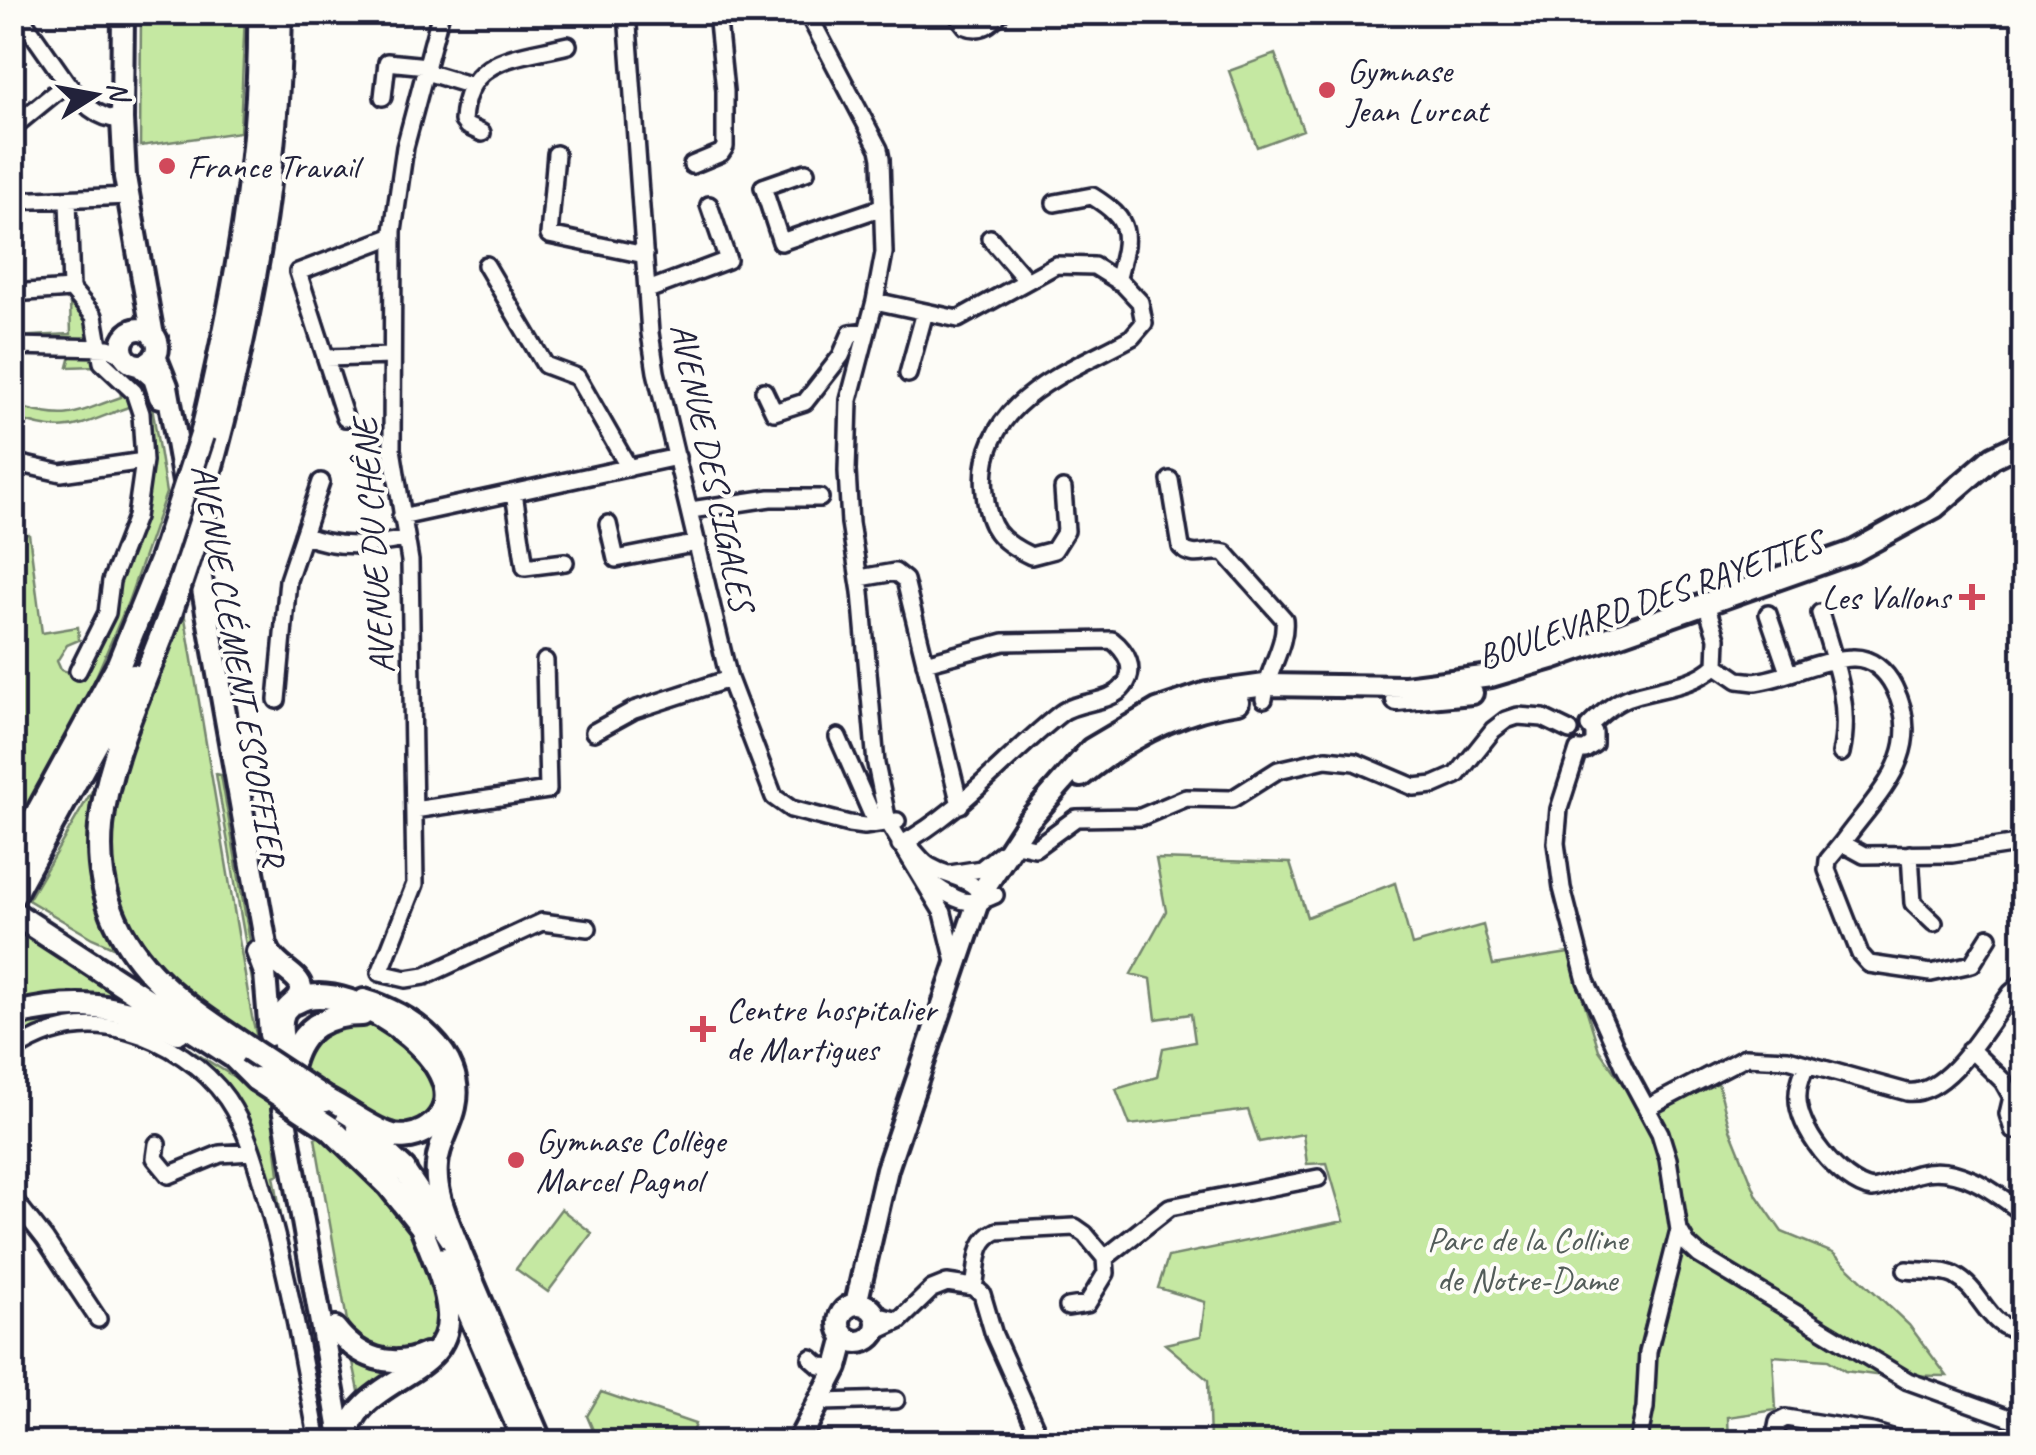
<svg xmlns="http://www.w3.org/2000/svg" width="2036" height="1455" viewBox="0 0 2036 1455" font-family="Caveat,sans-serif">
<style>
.green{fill:#c5e8a2;stroke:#74856e;stroke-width:2.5}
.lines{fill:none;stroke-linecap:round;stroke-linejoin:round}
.minor-casing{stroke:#22223b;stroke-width:22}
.major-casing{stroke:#22223b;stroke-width:28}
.highway-casing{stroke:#22223b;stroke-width:30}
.minor{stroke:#fdfcf7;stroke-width:15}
.major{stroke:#fdfcf7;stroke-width:20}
.highway{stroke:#fdfcf7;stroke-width:22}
.highway-bridge-casing{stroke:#22223b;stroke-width:30;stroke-linecap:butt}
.highway-bridge{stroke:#fdfcf7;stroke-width:22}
.poi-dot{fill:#d1495b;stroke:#fdfcf7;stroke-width:4}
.labels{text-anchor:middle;stroke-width:8;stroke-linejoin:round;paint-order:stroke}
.poi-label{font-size:35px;fill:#22223b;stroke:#fdfcf7;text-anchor:start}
.street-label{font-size:35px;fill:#22223b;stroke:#fdfcf7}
.park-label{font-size:35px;fill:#535d5a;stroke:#fdfcf7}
</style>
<rect width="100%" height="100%" fill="#fdfcf7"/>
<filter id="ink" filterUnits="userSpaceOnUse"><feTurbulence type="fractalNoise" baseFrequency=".01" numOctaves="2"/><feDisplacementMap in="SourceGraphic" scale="20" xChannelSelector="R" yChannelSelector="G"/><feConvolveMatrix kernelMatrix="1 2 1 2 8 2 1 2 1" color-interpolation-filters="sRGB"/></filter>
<g filter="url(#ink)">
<!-- green -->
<path class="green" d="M141,13H245L240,132L140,146Z
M1275,54L1303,130L1257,147L1229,71Z
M74,298L89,315L93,342L13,337L71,334L70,301Z
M93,350L132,396L138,455L134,456L131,406C77,425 68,438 13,417L12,400L26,405V409C73,422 79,411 121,397L120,388L97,366L68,367L72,352Z
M127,371L138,375L149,387L166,493L128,602L95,679L72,728L13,831V535L29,534L42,633L78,627L79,640L67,645L57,661L61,670L80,675L140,514L132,380L124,372Z
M184,612L252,1017L258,1042L192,1000L134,941L106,857L118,772Z
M123,724L105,772L120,943L113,947L92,938L28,900L92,791Z
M216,774L221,775L251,947L259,967V1020Z
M1156,859L1290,863L1307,917L1395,883L1412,945L1483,925L1493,965L1569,953L1599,1050L1646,1118L1718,1083L1730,1129L1757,1196L1782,1232L1833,1253L1909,1325L1947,1376L1875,1375L1845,1371L1828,1360L1773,1356L1776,1410L1728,1417L1729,1442H1210L1208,1380L1165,1344L1201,1336L1205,1302L1158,1288L1168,1257L1344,1221L1327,1163L1307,1164L1303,1134L1259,1142L1248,1110L1130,1125L1116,1089L1157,1077L1163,1048L1195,1042L1191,1014L1156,1019L1151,979L1131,974L1166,911Z
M12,925L170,1018L13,1009Z
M42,1017H110L179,1043L270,1099L279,1174L274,1176L281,1214L258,1143L239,1102L208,1067L87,1019L54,1024L13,1038L12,1025Z
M355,1022C365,1024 376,1026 385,1031C417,1047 461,1101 414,1125C406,1129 393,1128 384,1125C357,1113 325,1086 299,1069C302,1038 330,1029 355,1022Z
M317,1132C370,1176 431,1232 438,1305C439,1315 441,1325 435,1335C426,1348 409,1351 395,1356L350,1338L315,1138L318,1137Z
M561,1209L592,1233L548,1292L516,1269Z
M351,1352L375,1368L393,1372L360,1396Z
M601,1392L695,1424L689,1442H598L587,1416Z"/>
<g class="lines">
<!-- minor casing -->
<g class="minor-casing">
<path id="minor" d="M441,12L405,147L393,231L392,449L410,561L415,884L380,973L406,979L425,976L542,922L588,928
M627,12L650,333L656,372L729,679L774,797L791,809L849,824L864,826L897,821
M807,12L879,149L881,159L884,253L875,301L849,400L847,471L850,523L861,592L876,764L888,822L943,913L956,966
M955,12L966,26C982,32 991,24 1001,12
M12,15L21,17L67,83
M426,72L469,85
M383,97L387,62L427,66
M12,128L67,83C82,102 96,119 122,120
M482,133L467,126L463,121C466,56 516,58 568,45
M556,154L549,235L645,255
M692,165L721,153L725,147V91L717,12
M806,172L763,187L781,242L883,207
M12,201L128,196
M1055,203L1092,196C1134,222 1129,235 1117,281
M990,238L1027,281
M486,265L545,365L577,377L629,468
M648,290L728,260L709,205
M12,293L71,289L68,200
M875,301L958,319L1056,265L1094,266L1123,284L1140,302L1144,323L1132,337C1067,373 975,402 985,493C988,528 999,541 1031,556L1054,550L1066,531L1063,489
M12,346L108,348L124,356
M326,358L392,356
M908,374L925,312
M764,391L774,412L805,402L841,356L851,333L867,331
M345,418L298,272L393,236
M12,462L61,473L144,461L141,413L134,392L102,362L94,316L71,289
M1170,480L1181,547C1194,561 1209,548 1225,553L1284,619C1287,646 1266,671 1264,699
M514,493L525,567L565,562
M691,510L770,498H820
M401,517L677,457
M608,524L616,559L698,543
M303,535C337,549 370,546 405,539
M860,578L895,572L905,580L960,805
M1820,613C1834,660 1852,705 1841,753
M1768,614L1788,672
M1716,665L1738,680L1755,682C1787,678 1819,659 1852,658C1871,657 1886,671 1894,687C1927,752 1879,792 1842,843L1864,855L1952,854L2024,843
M78,671L107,613L111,581L136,517L144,461
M277,700L288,580L321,482
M1589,726C1600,715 1612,704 1627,698C1655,688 1694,687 1716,665L1717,638L1706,604
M594,732L634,710L729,679
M838,737L876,824
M1578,750L1559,809L1556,843L1562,888L1586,981L1625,1068L1660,1133L1668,1159L1679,1230L1648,1352L1645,1408L1638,1442
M1578,750H1585L1594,744V732L1589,726
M414,810L548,790L545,661
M1842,843L1828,860L1827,870L1860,954L1869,964L1931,973L1972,964L1989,937
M900,845C963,811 1006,756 1061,713C1078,700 1111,704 1124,686C1137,669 1126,651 1112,640L1004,642L925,663
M1021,845L1035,848L1076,818L1141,817L1186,798L1232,799L1278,770L1326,759L1355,762L1414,787L1434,785L1457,775L1493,730L1506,720L1518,716L1543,718L1570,731
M913,850C919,856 923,863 931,867C949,878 979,878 983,902
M1910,854L1913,903L1934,923
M950,874L981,869L1001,853
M926,879C952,897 964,910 995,895
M1970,1049L2003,1081L2012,1097L2008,1114L2013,1130L2024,1126
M12,1052C47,1028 87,1020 128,1031C165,1041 205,1067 227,1099C248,1130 258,1169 268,1205C290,1283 303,1362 318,1442
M1806,1064C1803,1073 1798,1084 1798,1094C1795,1128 1840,1183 1872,1189C1888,1187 1901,1178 1917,1174C1957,1162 1994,1191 2024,1214
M1647,1108L1745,1057L1788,1059L1907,1092C1949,1097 1988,1023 2011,993L2024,982
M157,1144L155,1158L169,1175L220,1154L251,1152
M12,1197L45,1239L98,1319
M1679,1230L1687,1244L1699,1255L1908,1381L2024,1423
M1906,1270C1920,1272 1942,1269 1955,1276C1984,1291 1986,1330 2024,1331
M974,1287C979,1265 974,1241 997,1231L1075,1227L1085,1234L1105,1258L1170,1207L1318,1178
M1068,1307L1087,1304L1106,1273L1105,1258
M875,1315L899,1321
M875,1332L899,1321L932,1289L947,1283L974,1287L982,1294L994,1335L1037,1431V1442
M811,1358L820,1366L837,1367
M822,1402L896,1400
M1774,1442L1778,1422L1786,1418L1872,1432L1905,1442
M1918,1442L1919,1441"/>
</g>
<!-- major casing -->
<g class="major-casing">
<path id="major" d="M123,12L122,120L125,177L153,336
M122 347a18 18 0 1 1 36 0a18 18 0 1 1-36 0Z
M155,356L167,386L266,945C273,967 299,974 301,987C302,1001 289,1003 284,1013C278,1027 285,1048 288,1062
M139,365L154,378L160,397
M1397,700L1472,693
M1081,776C1126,739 1179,710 1238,702
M257,952L265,973L270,1035
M364,1000C409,1013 467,1053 455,1107C451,1127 438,1144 437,1165C434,1196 451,1226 461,1254
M283,1108L342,1442
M404,1170L461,1254L541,1442
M445,1258L524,1442
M839 1323a19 19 0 1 1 38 0a19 19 0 1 1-38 0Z
M856,1304L887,1169L981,893L1028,821L1091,749L1157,710L1207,693L1265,685L1405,687L1491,676L1552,658L1853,552L1935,507L1993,457L2024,442
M335,1328C358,1358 391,1370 426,1354
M346,1442C354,1376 452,1380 448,1314C446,1283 431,1253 420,1224
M798,1442L837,1367L845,1337"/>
</g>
<!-- highway casing -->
<g class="highway-casing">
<path id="highway" d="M202,435C235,298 262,155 260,12
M208,477C251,321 277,175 280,12
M171,611C128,732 46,861 152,974C179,1003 217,1027 249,1049
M12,860L119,664L162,558
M12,897L133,676
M12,912L233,1056L256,1079
M296,1002C347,969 505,1083 424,1131C413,1137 398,1139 387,1134C366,1126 346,1110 326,1100
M12,1015C76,999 119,1004 178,1032
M291,1064C301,1028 325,1014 362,1014
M330,1128L389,1185L420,1224
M359,1128L404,1170"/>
</g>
<!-- minor -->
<use href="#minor" class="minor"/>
<!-- major -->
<use href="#major" class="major"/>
<!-- highway -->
<use href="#highway" class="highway"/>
<!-- highway-bridge casing -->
<g class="highway-bridge-casing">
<path id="highway-bridge" d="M162,558L202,435
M171,611L211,492
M249,1049L326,1100
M256,1079L330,1128"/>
</g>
<!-- highway-bridge -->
<use href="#highway-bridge" class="highway-bridge"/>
</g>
</g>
<!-- markers -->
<g class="poi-dot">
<circle cx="1327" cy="90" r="10"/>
<circle cx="167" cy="166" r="10"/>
<path d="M1967 582h10v10h10v10h-10v10h-10v-10h-10v-10h10z"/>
<path d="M698 1014h10v10h10v10h-10v10h-10v-10h-10v-10h10z"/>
<circle cx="516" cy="1160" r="10"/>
</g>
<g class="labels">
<!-- poi labels -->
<g class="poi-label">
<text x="1347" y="82">Gymnase<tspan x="1347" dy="40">Jean Lurcat</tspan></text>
<text x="187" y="178">France Travail</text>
<text x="1950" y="609" text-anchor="end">Les Vallons</text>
<text x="726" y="1021">Centre hospitalier<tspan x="726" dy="40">de Martigues</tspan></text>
<text x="536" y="1152">Gymnase Collège<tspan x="536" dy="40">Marcel Pagnol</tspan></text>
</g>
<!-- street labels -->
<g class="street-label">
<text transform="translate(713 467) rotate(78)" y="12">AVENUE DES CIGALES</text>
<text transform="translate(373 546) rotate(-94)" y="12">AVENUE DU CHÊNE</text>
<text transform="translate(1650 599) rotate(-19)" y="12">BOULEVARD DES RAYETTES</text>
<text transform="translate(239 665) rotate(80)" y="12">AVENUE CLÉMENT ESCOFFIER</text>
</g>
<!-- park labels -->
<g class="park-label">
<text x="1527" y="1251">Parc de la Colline<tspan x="1527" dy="40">de Notre-Dame</tspan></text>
</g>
</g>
<!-- margin -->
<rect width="2036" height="1455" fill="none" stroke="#fdfcf7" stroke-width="50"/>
<rect x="25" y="25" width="1986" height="1405" fill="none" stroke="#22223b" stroke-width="4" filter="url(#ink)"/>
<!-- north arrow -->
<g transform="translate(95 95) rotate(79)" stroke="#fdfcf7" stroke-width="8" paint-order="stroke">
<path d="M0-8L18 38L0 25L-18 38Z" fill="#22223b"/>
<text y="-15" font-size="28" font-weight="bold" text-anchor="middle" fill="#22223b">N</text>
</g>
</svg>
